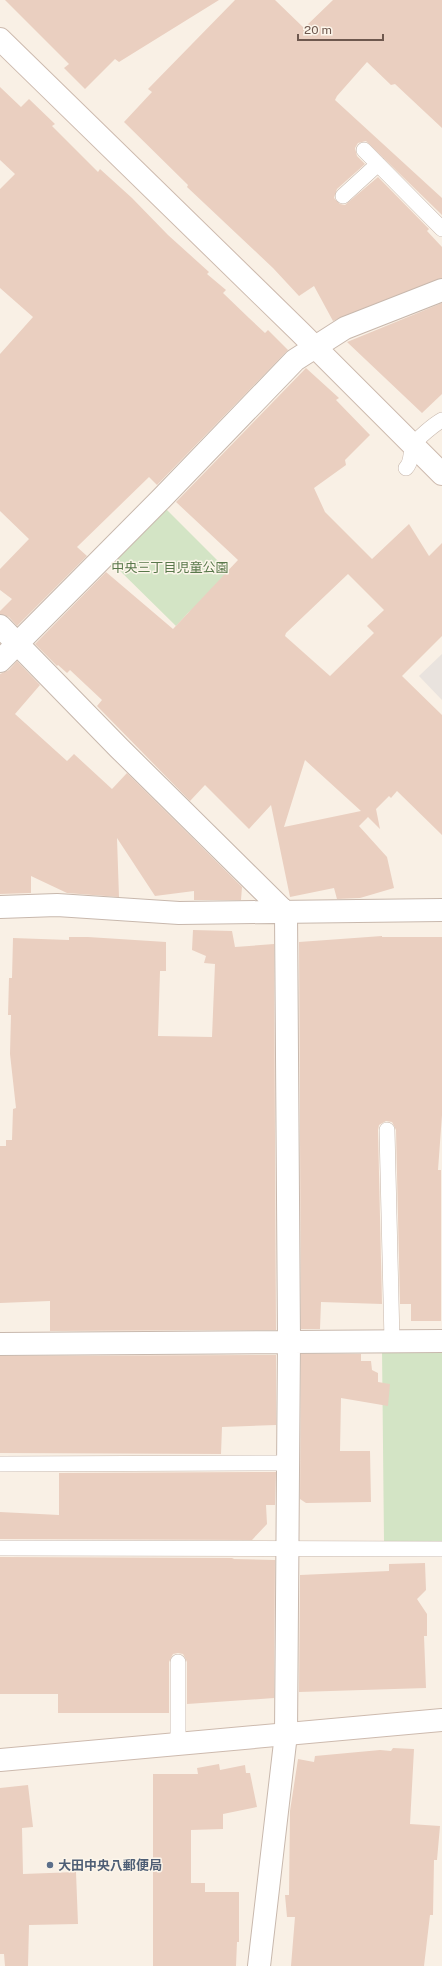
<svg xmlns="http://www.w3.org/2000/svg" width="442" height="1966" viewBox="0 0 442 1966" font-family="'Public Sans','Noto Sans JP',sans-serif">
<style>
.industrial{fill:#e9e3de}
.green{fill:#d3e4c5}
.building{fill:#eacfc0;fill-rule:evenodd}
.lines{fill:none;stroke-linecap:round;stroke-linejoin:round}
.lane-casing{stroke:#c8b8ad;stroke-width:16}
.street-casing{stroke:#c8b8ad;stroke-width:24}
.secondary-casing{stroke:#cdbaae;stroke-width:24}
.lane{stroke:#fff;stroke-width:15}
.street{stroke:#fff;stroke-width:22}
.secondary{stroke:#fff;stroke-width:22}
.service-dot{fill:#5c6f8a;stroke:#fcf5ea;stroke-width:1.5}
.labels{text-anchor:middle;stroke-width:3;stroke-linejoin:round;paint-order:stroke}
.park-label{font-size:13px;fill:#59784b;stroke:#fcf5ea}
.service-label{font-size:13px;font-weight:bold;fill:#4e5e75;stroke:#fcf5ea;text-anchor:start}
</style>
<rect width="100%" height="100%" fill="#f9f0e5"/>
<!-- industrial -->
<path class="industrial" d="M442,654V700L419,676Z"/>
<!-- green -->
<path class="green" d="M164,507L233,576L188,613L176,626L110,561Z
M382,1349H442V1543L384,1542Z"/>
<!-- building -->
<path class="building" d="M5,0H219L119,62L115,59L85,89L64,68L69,64Z
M235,0H275L304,28L333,0H442V128L395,84L391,85L367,62L337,96L335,100L442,198V215L366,141L358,143L355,148L357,156L365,164L337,189L334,198L340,204L345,205L378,177L429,229L427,231L442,247V278L333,321L314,286L299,296L273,268L187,187L188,185L124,122L152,92L148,89Z
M0,87L21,107L29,99L55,124L52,126L98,172L100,169L132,198L168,235L209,272L207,274L226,290L223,293L249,318L265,333L268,330L288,350L157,485L149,477L77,547L87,556L17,626L9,617L0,614V611L12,599L0,590V569L29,539L0,511V354L33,317L0,288V189L15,174L0,160Z
M442,303V394L422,413L347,342Z
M306,368L339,398L336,400L370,435L345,460L346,465L314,488L325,512L372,559L409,524L429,556L442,543V636L402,676L442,715V835L397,791L391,798L389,796L376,809L380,829L368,817L359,826L387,857L394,888L360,898L337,899L334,888L290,897L271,805L249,829L205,785L190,801L97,706L102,700L70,670L67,673L58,665L57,666L35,644L106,572L173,629L238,560L176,502ZM348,574L384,610L367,626L374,633L330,676L285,636L286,633ZM305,760L361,811L284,827Z
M17,661L40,685L15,714L67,761L74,754L112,789L127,773L242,887L241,900H194V891L155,896L117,838L119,897L67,893L31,876V893L0,894V674L9,670Z
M193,930L232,931L235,947L274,944L276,1330L50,1331V1301L0,1303V1146H6V1140H12L13,1109L16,1108L10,1054L11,1015H8L9,978H12L13,938L69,940V937H88L166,942V971H160L158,1036L212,1037L215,964L204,963L206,956L192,950Z
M382,936V937H442V1115L438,1170H441V1321H411V1304H400L396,1130L392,1122L386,1121L379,1125L378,1130L382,1304L321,1302L320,1329H301L299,942Z
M301,1354H361V1361H371L372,1370L378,1373V1382L390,1384L388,1406L341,1398L340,1451H370L371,1502L306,1503L300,1499Z
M276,1355V1425L222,1427L221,1454L0,1453V1356Z
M276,1472L275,1505H266L267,1524L252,1540L0,1539V1512L59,1515V1473Z
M0,1557L234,1558L232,1559L275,1560L274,1698L187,1704V1662L183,1654L178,1653L173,1654L169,1662V1713H58V1694H0Z
M425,1563L426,1590L417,1599L427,1614V1636H424L426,1688L299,1692L300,1575L389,1571V1564Z
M393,1748L414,1749L410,1824L440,1826L437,1860H434L433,1915H430L424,1966H291L295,1917H287L285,1895H289L290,1811L298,1759L314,1762L315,1756L380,1750L391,1751Z
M219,1764L220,1770L245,1765L246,1773H250L257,1807L223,1814V1829L191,1830V1883H205V1892H239V1942H237L236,1966H153V1774H198L197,1768Z
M28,1785L33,1827L22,1828L23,1874L76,1872L78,1924L29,1925L28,1966H5L4,1954H0V1788Z"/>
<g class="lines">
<!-- lane casing -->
<g class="lane-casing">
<path id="lane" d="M364,150L442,229
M343,196L378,164
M406,468C413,461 409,453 414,445C417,438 435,424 442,420
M387,1130L392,1341
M0,1464L288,1463
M0,1548L442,1549
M178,1662V1744"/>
</g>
<!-- street casing -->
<g class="street-casing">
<path id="street" d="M0,626L119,748L286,913L289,1341L286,1734L259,1966
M0,661L162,498L295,360L345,328L442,290
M0,907L57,905L179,913L442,910
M0,1344L442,1341"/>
</g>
<!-- secondary casing -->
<g class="secondary-casing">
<path id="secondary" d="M0,39L300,332L442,474
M0,1760L442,1720"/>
</g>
<!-- lane -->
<use href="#lane" class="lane"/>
<!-- street -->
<use href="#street" class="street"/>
<!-- secondary -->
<use href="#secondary" class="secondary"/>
</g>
<!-- markers -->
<circle class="service-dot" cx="50" cy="1865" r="4"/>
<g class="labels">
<!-- park labels -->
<g class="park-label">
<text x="170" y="572">中央三丁目児童公園</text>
</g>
<!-- service labels -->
<g class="service-label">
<text x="58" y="1870">大田中央八郵便局</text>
</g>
</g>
<!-- scale -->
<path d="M298 34v6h85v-6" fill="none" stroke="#6e584e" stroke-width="2"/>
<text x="304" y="34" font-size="12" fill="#6e584e" stroke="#fcf5ea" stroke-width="3" paint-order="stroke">20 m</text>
</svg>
